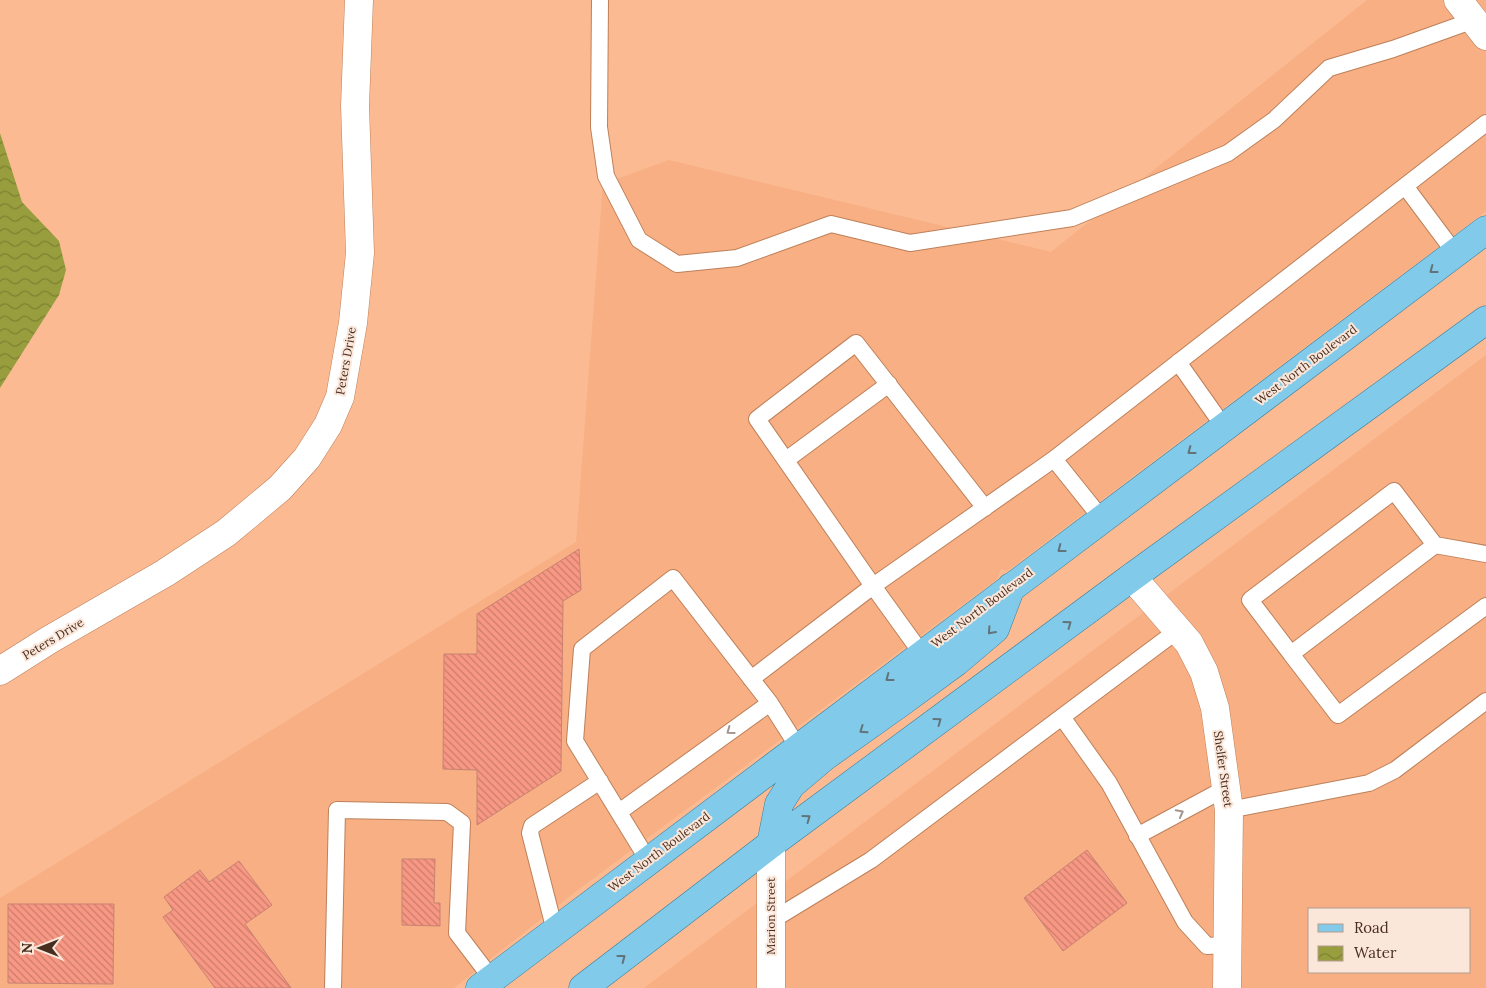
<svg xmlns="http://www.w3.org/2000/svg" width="1486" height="988" font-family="Lora,serif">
<defs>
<pattern id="water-waves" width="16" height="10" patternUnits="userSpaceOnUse" patternTransform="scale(1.25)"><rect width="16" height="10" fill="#989e3d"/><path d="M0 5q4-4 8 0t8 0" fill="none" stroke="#7e8133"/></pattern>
<pattern id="building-back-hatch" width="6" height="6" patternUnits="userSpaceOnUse" patternTransform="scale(1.25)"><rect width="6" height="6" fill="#f89884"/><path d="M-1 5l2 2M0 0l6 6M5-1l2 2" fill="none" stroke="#cb7c6b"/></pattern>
</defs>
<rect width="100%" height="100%" fill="#fbba92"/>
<path fill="#f7af83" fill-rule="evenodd" d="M1367,0H1486V211L1007,571L1001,569L997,579L575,892L454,988H0V898L576,542L603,184L669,160L1051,252Z
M1486,355V988H644ZM1310,909H1470V972H1310Z"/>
<path fill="url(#water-waves)" d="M0,133L22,202L59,241L66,270L59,295L0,388Z"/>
<path fill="url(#building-back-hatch)" stroke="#c98172" d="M579,549L581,590L563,601L561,771L477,825V770L443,769L444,654H477V614Z
M1087,850L1127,903L1063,951L1024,898Z
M402,859H435L434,903H440V926L402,925Z
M239,861L272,905L245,924L291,988H215L163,917L173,910L164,897L200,870L209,882Z
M8,904H114L113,984L8,983Z"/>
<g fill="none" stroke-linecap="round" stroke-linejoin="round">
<defs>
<path id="service" d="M600,0L599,127L606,176L639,240L677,264L737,258L831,224L910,243L1072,218L1228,153L1274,120L1329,68L1393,49L1474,20
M1405,186L1455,253
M1178,362L1224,427
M1054,459L1102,519
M786,460L889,384
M1435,545L1291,654L1250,600L1394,491L1435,545L1486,554
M922,654L873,586L757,419L856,343L985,508
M1291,654L1338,715L1486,606
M751,679L873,586L1054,459L1486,123
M1062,717L1109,783L1185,922L1207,946L1228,945
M1229,810L1369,783L1395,770L1486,701
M619,812L770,703
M1137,836L1226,788
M648,860L575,741L582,649L673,578L770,703L798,747
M771,921L871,860L1178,630
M555,931L530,833L532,826L600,781
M333,988L337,810L447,812L462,823L457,933L492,979"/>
<path id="minor" d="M1458,0L1486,36
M1132,577L1189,643L1204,672L1215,708L1229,810L1227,988
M0,671L49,640L165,573L226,533L280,488L307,458L328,425L340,397L353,323L360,253L355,106L359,0
M771,988V844"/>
<path id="primary" d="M771,844L779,804L791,785L824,757L900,703L956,662L995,629L1011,587
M480,988L1486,230
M583,988L771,844L1132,577L1486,320"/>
</defs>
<use href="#service" stroke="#be805a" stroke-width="18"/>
<use href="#minor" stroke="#be805a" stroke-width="29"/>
<use href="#primary" stroke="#367d9a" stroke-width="29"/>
<use href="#service" stroke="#fff" stroke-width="16"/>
<use href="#minor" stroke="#fff" stroke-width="28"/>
<use href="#primary" stroke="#81caea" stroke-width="28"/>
</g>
<defs><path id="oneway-chevron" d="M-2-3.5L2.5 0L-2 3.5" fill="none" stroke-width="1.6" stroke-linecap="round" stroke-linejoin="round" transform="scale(1.25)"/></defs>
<g stroke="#62747a">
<use href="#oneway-chevron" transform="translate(1433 270) rotate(143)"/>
<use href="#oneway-chevron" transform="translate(1191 451) rotate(143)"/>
<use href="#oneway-chevron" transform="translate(1061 549) rotate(143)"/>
<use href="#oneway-chevron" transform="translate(1068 624) rotate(-36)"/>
<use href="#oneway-chevron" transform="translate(991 631) rotate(132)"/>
<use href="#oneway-chevron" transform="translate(889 678) rotate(143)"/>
<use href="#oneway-chevron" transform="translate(938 721) rotate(-36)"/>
<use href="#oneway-chevron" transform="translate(863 730) rotate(145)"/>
<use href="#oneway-chevron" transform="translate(807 818) rotate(-36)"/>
<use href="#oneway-chevron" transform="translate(622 958) rotate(-37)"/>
</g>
<g stroke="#a4968e">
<use href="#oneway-chevron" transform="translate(730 731) rotate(144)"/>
<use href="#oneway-chevron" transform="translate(1180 813) rotate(-28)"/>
</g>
<g text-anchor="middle" stroke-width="4" stroke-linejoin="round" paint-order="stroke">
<g font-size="12" fill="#482e1e" stroke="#fbe6da">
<text transform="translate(346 361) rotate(-80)" y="4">Peters Drive</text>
<text transform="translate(1306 365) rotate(-37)" y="4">West North Boulevard</text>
<text transform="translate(982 608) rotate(-37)" y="4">West North Boulevard</text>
<text transform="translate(53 639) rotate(-31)" y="4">Peters Drive</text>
<text transform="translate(1223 769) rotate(82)" y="4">Shelfer Street</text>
<text transform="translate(659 852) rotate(-37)" y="4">West North Boulevard</text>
<text transform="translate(771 916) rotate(-90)" y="4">Marion Street</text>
</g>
</g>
<rect x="1308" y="908" width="162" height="65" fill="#fbe6da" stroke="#b39c8f"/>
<rect x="1318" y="924" width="25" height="8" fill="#81caea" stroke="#b39c8f"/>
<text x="1354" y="933" font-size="15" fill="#482e1e">Road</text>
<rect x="1318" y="946" width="25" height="15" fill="url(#water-waves)" stroke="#b39c8f"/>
<text x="1354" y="958" font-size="15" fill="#482e1e">Water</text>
<g transform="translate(40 948) rotate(270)" stroke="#fbe6da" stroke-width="4" paint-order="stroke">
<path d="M0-4L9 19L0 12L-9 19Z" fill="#482e1e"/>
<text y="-8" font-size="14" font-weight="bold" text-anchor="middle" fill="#482e1e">N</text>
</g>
</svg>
